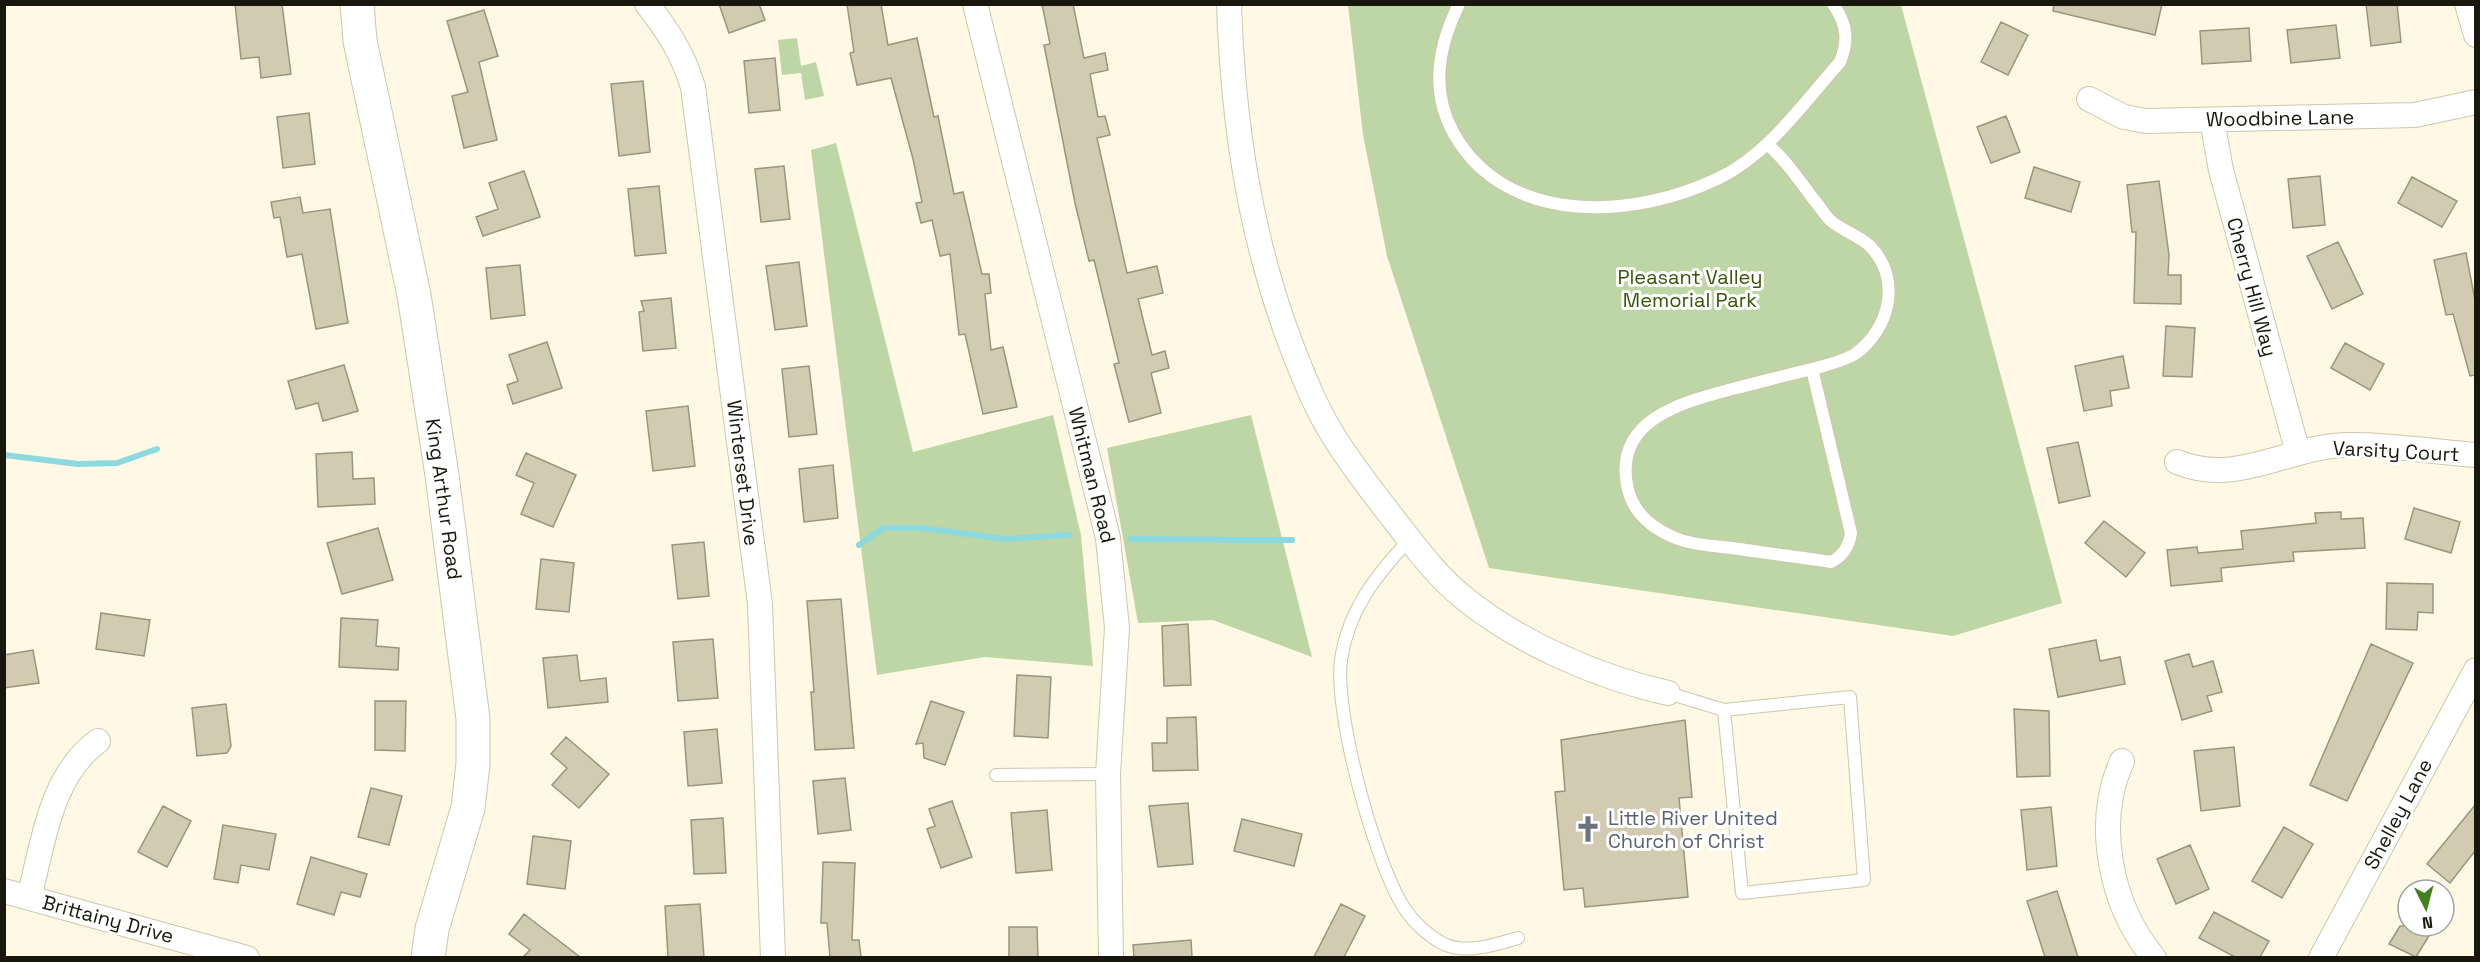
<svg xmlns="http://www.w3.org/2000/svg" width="2480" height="962" font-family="'Space Grotesk',sans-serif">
<rect width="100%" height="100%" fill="#fff8e4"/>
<path fill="#bed6a5" d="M1348,5H1901L2062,603L1953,636L1489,568L1387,256L1363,135Z
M797,38L801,66L816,62L824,96L805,100L801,73L782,75L778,40Z
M836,143L913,452L1053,415L1081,535L1093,666L985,657L877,675L811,150Z
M1251,415L1312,657L1213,620L1138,623L1107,448Z"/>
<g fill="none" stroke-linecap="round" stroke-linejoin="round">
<path stroke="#8dd9e0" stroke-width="6" d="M4,455L78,464L117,463L157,449
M1130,539L1292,540
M859,545L883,528H921L1005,539L1069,535"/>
</g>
<path fill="#d2cbb1" stroke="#9c957d" stroke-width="1.5" d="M235,4H282L291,74L261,78L259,57L241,59Z
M719,4H759L765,20L729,33Z
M847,4H881L888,45L917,38L934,117L938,116L954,194L963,192L982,274H989L991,293L985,294L991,350L1003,347L1017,407L983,414L965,334L959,335L950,254L940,256L932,220L921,223L916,203L922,202L913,159L891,78L857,85L850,53L854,52Z
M1042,4H1073L1084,58L1105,53L1108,70L1090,74L1098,117L1105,116L1110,135L1097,138L1127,273L1157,266L1163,293L1138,299L1152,355L1165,351L1169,368L1151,373L1161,413L1129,422L1114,364L1119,363L1094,260L1089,261L1075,203L1044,45L1050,44Z
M2054,4H2162L2155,35L2053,11Z
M2366,4H2397L2401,42L2371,46Z
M484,10L498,56L479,62L497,140L464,148L452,96L468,92L447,21Z
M2001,22L2028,35L2008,75L1981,62Z
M2336,25L2340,58L2291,63L2287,30Z
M2249,28L2251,61L2202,64L2200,31Z
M775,58L780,110L749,113L744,61Z
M643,81L650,152L619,156L611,84Z
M309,113L315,164L283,168L277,117Z
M2006,116L2020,152L1991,163L1977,127Z
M784,166L790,219L761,222L755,169Z
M2034,167L2080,182L2071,212L2025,198Z
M524,171L540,217L483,236L476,217L498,209L489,183Z
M2320,176L2325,225L2293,228L2288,179Z
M2412,177L2457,201L2442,227L2398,203Z
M2159,181L2169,255L2168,275H2181V304L2134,303L2136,232H2132L2127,185Z
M659,186L666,253L635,256L628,189Z
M300,197L303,213L330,209L348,323L316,329L302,254L287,257L280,217L274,218L271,202Z
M2338,242L2363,294L2332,309L2307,256Z
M2466,253L2475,300V375L2470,376L2453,314L2446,315L2434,260Z
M799,262L807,326L775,330L766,266Z
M520,265L525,315L491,319L486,268Z
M671,298L676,348L643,351L639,312L644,311L641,301Z
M2166,326L2195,328L2192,377L2163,376Z
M547,342L562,388L513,404L507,385L518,381L509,355Z
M2345,343L2384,364L2370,390L2331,368Z
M2123,356L2129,388L2110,391L2112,406L2084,411L2075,366Z
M344,365L358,411L323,421L318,403L296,409L288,381Z
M809,366L817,434L789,437L782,369Z
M688,406L695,466L653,471L646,411Z
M2078,442L2090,496L2059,503L2047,448Z
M352,452L353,479L374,478L375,504L318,507L316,454Z
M526,453L576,475L553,527L521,514L534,483L516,475Z
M833,465L838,518L804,522L799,469Z
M2414,508L2460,522L2451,553L2405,539Z
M2341,512V519L2363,518L2365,548L2293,552L2294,561L2221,568L2222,581L2171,586L2167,550L2197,547L2198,553L2243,549L2241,531L2316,523L2315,513Z
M2104,521L2145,553L2126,577L2085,543Z
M378,528L393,580L342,594L327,543Z
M704,542L709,596L678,599L672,545Z
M541,559L574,563L569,612L536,609Z
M2387,583L2433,584V613L2418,612L2417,630L2386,629Z
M841,599L854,748L815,750L811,692H814L807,601Z
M101,613L150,620L144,656L96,649Z
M341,618L378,620L376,646L399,648L398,670L339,667Z
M1188,624L1191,685L1164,686L1162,626Z
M713,639L718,698L678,701L673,642Z
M2096,640L2100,661L2120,657L2125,684L2058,697L2049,649Z
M2371,644L2413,663L2347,801L2310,785Z
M33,650L39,683L4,688V655Z
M2189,654L2193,667L2213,661L2222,692L2207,696L2212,711L2182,720L2165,661Z
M577,655L580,681L606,678L608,702L548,708L543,658Z
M1017,675L1051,677L1048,738L1014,736Z
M375,701H406L405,751L375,750Z
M931,701L964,712L945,765L924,758L923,743L916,744Z
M226,704L231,746L227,753L197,756L192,708Z
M2014,709L2049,711L2050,776L2017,777Z
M1196,717L1198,770L1153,771L1152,743H1167V718Z
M1685,720L1692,797L1679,798L1688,897L1585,907L1583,888L1564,890L1555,792L1565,791L1561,740Z
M717,729L722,783L688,786L684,732Z
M566,737L609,774L579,808L552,785L567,768L551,754Z
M2234,747L2240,806L2201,811L2194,751Z
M845,778L851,830L818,834L813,781Z
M371,788L402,796L389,845L358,837Z
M952,801L972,857L941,868L927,829L935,826L929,809Z
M1188,803L1193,864L1158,867L1149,806Z
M2475,805V851L2450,883L2427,864Z
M163,806L191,821L167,867L138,852Z
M2051,807L2057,866L2027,870L2021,810Z
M1047,810L1052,870L1016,873L1011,813Z
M723,818L726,873L694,874L691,820Z
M1242,819L1302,834L1294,866L1234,851Z
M223,825L276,834L269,870L241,865L238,883L214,879Z
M2284,827L2313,844L2282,898L2252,881Z
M533,836L571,841L565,889L527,884Z
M2190,845L2209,889L2176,904L2157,859Z
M311,857L367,874L360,897L341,892L334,915L297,904Z
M823,862L855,863L852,940H859L861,957H830L827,923H821Z
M2057,891L2078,957H2045L2027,901Z
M700,904L704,957H668L665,906Z
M1341,904L1365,916L1344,957H1314Z
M2214,912L2269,941L2260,957H2235L2199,938Z
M524,914L580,957H523L530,950L509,934Z
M2400,926H2435L2416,957L2389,944Z
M1009,927H1037L1038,957H1009Z
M1191,940L1192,957H1134L1133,945Z"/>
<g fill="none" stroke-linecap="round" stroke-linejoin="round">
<defs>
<path id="lane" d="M1459,4C1438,47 1430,91 1454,134C1507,227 1635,219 1719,178C1769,154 1804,102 1840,62C1849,40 1847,24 1833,4
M1767,144C1786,160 1799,180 1814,200C1820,206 1825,216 1831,221C1843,231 1858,235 1870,246C1902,279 1890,329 1855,354C1842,362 1826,365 1812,369
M1812,369L1851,533C1849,547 1843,556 1831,562C1798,557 1765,553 1732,548C1714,546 1694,545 1678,539C1652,529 1632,513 1627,485C1614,417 1688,401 1736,388C1761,382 1786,375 1812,369Z
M1410,539C1377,574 1348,610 1341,660C1334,713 1374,859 1403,906C1413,922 1429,937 1446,945C1469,954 1496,944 1518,938
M1668,693L1724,710L1742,893L1864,880L1850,697L1724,710
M996,775L1108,774"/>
<path id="street" d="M647,4C668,31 683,54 693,87L760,604L773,958
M975,4L1108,538L1117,628L1108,774L1111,958
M1229,4C1233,121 1249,232 1290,342C1302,373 1314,404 1331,432C1349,462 1371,490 1392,517C1414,545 1436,576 1464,598C1519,643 1600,678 1668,693
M2467,4L2476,35
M2089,99L2124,117L2146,121L2415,115L2476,102
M2212,120L2221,170L2298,453
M2177,462C2238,487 2287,446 2347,445C2389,444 2433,452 2476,455
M2122,761C2094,823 2110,905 2154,958
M4,891L247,958
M29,898C43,844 50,776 98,741
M2321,958L2476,670"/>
<path id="secondary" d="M357,4L360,41L414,295L442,475L473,719V764L468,808L432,929L428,958"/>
</defs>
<use href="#lane" stroke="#cec7ad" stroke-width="14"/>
<use href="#street" stroke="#cec7ad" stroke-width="26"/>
<use href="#secondary" stroke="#cec7ad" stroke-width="35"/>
<use href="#lane" stroke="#fff" stroke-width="12"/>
<use href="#street" stroke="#fff" stroke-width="24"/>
<use href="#secondary" stroke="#fff" stroke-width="33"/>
</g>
<defs>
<symbol id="church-bare" viewBox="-9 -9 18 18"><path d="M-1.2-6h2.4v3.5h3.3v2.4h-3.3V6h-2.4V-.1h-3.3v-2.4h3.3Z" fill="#6b7280" stroke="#fff" stroke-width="2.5" paint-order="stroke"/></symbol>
</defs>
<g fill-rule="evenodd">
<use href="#church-bare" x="1569" y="810" width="38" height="38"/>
</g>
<g text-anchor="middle" stroke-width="6" stroke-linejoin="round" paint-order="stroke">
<g font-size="20" fill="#19170d" stroke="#fff">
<text transform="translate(2280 118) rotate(-1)" y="7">Woodbine Lane</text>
<text transform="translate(2252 287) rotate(75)" y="7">Cherry Hill Way</text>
<text transform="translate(2396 451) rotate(3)" y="7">Varsity Court</text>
<text transform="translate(743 473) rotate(83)" y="7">Winterset Drive</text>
<text transform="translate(1092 475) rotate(76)" y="7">Whitman Road</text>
<text transform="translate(444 499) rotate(82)" y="7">King Arthur Road</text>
<text transform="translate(2398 814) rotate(-62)" y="7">Shelley Lane</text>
<text transform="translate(108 919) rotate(15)" y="7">Brittainy Drive</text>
</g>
<g font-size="20" fill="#375405" stroke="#fff">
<text x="1690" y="284">Pleasant Valley<tspan x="1690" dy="23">Memorial Park</tspan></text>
</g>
<g font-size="20" fill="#5b616d" stroke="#fff" text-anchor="start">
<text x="1608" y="825">Little River United<tspan x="1608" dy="23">Church of Christ</tspan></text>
</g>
</g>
<rect width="2480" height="962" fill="none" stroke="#19170d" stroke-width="12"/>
<g transform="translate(2426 908) rotate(174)"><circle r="28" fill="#ffffff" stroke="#a3a29e" stroke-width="1.5"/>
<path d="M0-4.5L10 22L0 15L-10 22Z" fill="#42801e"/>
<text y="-9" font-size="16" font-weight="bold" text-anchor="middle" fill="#19170d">N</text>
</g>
</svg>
